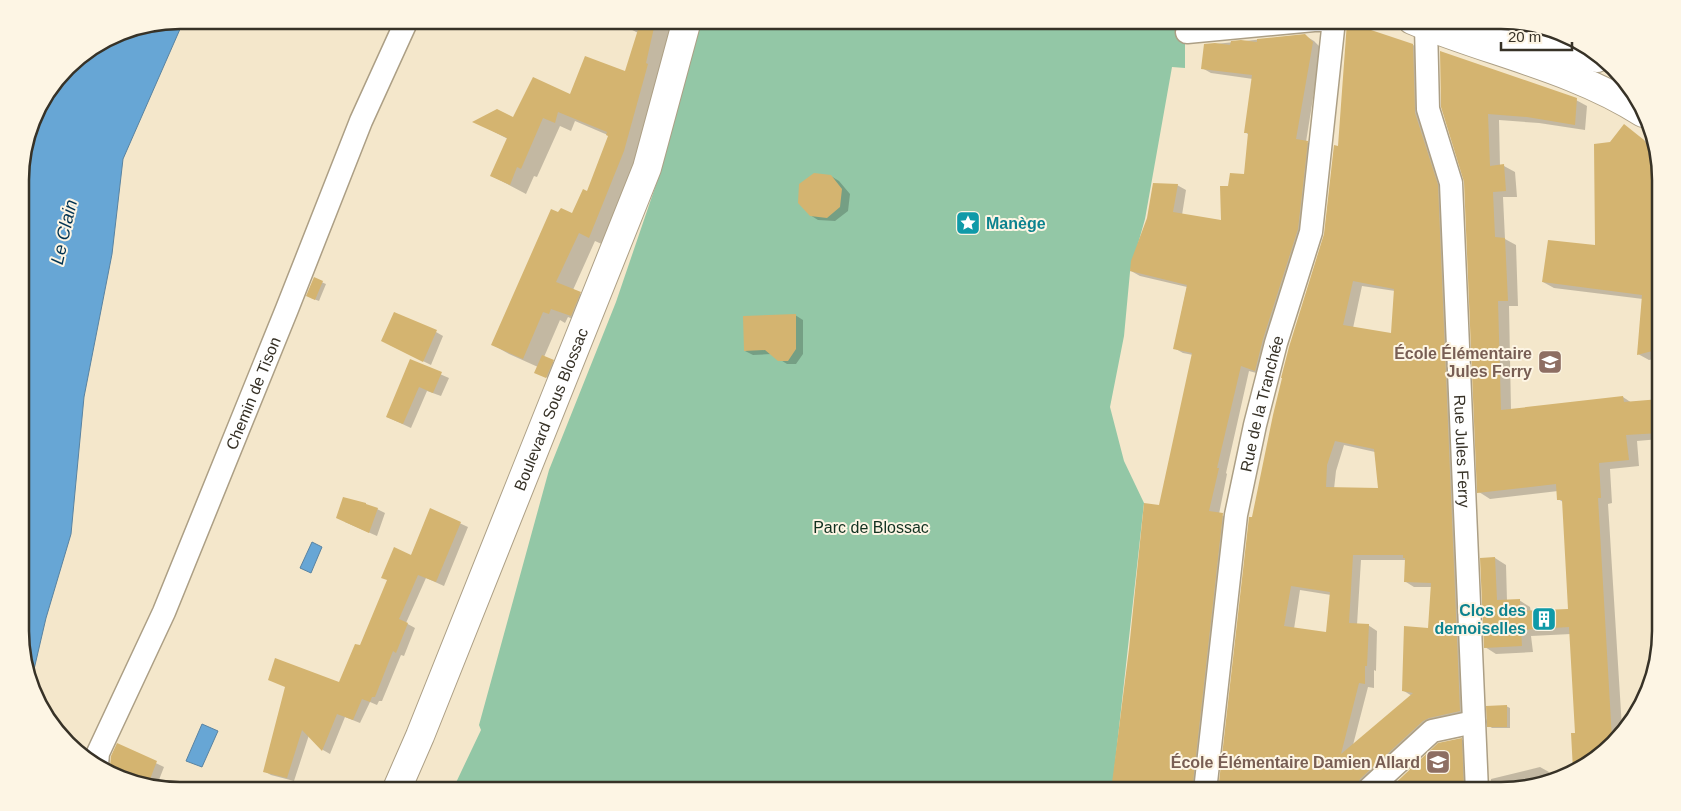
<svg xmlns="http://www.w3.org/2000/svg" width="1681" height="811" font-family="Arial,sans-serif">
<rect width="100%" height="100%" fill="#f4e7cb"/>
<path fill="#93c7a6" d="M701,20H1190L1185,44V68L1172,67L1145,219L1130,272L1124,336L1110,407L1124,461L1144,503L1112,791H452L481,730L479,725L549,470L616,302L662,167Z"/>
<path fill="#67a6d5" stroke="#5983a1" d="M179,20H184L123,159L112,254L84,397L71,534L46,618L32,678L21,653L20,169L37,109L74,60L119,32Z
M312,542L322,547L311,573L300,568Z
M202,724L218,731L202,767L186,761Z"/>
<path fill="#0003" fill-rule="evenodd" d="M621,20H675L640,160L606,246L595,241L573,290L596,302L587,325L568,317L565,323L560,320L544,357L556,363L550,379L539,374L538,367L509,354L493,345L558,213L573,215L588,192L610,136L575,121L571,131L560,126L537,177L534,176L526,194L492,176L508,139L475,122L513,119L626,72L638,33L619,23Z
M1304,35L1314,41L1321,48L1306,142L1316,147L1307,235L1264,375L1249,371L1226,473L1227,474L1219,514L1232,520L1201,791H1095V788L1112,790L1160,506L1193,355L1183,353L1174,348L1187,287L1140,276L1131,271L1177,185L1186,190L1182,215L1223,221L1245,175L1249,135L1245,132L1253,79L1211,73L1202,68L1205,45Z
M1413,45L1422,50L1447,191L1469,716L1365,791H1219L1254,519L1325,234L1339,148ZM1362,286L1395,291L1392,335L1353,328ZM1344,445L1375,452L1379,490L1334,489L1336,471ZM1361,560H1406V582L1414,587H1432L1429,629L1404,691L1412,696L1353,745L1368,687L1374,688V670L1376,671L1377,631L1368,625H1357ZM1300,590L1331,595L1327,633L1294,629Z
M1576,100L1587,106L1585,130L1539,123L1499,120L1500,166H1504L1515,172L1517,197H1503L1505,239L1516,245L1518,306H1509L1511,410L1623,397L1632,403L1660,400V439L1637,441L1639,466L1610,469L1612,503L1608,504L1622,728L1590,764L1575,769L1573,734H1577L1571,634L1531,636L1533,652L1496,654L1485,647L1495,558L1506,565L1507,601L1519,600L1530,607L1531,612L1570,610L1563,502L1558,499V491L1490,499L1479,492L1465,182L1442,107Z
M1624,126L1655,148L1660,159V358L1649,360L1638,354L1643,299L1554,288L1543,282L1596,246L1610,143Z
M831,176L839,181L850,194L848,211L835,221L818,220L810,215Z
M314,279L326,284L319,301L311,298Z
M795,315L803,320V354L796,364H787L771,354L753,355L745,351Z
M436,332L443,336L431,365L390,345Z
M410,361L449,378L441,396L427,391L411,428L387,417Z
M377,509L385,513L377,536L345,522Z
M431,510L468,527L444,586L426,578L406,623L415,628L404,656L401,655L382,701H379L377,705L370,702L360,723L345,717L330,754L323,750L309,735L294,781L271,775L264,771L340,683L411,556Z
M1506,706L1510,708V728H1492L1489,726Z
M1461,739L1470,744L1472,791H1388Z
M118,745L164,767L157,785L119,770Z
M1540,767L1549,772L1550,778L1512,791H1491V779Z"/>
<path fill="#d4b470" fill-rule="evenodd" d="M641,20L655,23L646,63L648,64L624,151L589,238L579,233L556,282L581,292L571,316L551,309L549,314L543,312L523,359L491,345L551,209L558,212L561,208L572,213L583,189L587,191L608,136L606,135L607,132L558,112L555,123L543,118L521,169L517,167L510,185L490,176L507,138L472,122L497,109L513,117L533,77L570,94L585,56L625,71Z
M1347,22L1413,44L1415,113L1438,185L1460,711L1429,718L1423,721L1360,779L1357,785L1356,791H1218L1249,517H1252L1273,415L1282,378H1281L1289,347L1324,234L1334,145L1338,146ZM1353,281L1394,289L1391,333L1343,325ZM1335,441L1374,449L1378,488L1326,487L1327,465ZM1353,555H1403V558H1405L1404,582L1431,583L1428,628L1404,626L1402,691L1413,693L1341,754L1359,683L1365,684V666H1367L1369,624L1349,623ZM1291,586L1330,592L1326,632L1284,626Z
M1305,34L1313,42L1296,139L1308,141L1298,229L1263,339L1255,371L1241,366L1217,468H1219L1209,511L1223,513L1192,791H1111L1129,649L1144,503L1159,505L1192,353L1173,349L1187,285L1130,271L1131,261L1147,218L1153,183L1178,184L1173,212L1221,220L1220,186H1228L1230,173L1244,174L1248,133H1244L1252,75L1201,69L1204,44L1215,43L1230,45L1231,41L1241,40L1257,42V39Z
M1440,51L1577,98L1575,125L1527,117L1488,114L1490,166L1504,164L1506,191L1493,192L1495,237L1505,238L1508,301H1498L1501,410L1623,396L1624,402L1660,399V433L1626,435L1629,460L1599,463L1601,498H1598L1612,739L1590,764L1573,770L1571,733H1575L1569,627L1521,630L1522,646L1484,648L1480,558L1495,557L1497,600L1520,599V611L1568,609L1562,500H1557L1556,484L1477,493L1464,182L1441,107Z
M1624,124L1644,140L1660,168V349L1637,355L1642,295L1542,282L1548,240L1595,245L1594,144L1610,142Z
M814,173L831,175L842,189L840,207L827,218L810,216L798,203L799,184Z
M314,277L323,281L315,300L306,296Z
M394,312L437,330L423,362L381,341Z
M796,314V349L788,361H778L765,350L744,351L743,316Z
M542,355L554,360L546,378L534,373Z
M410,359L442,372L433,393L419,387L403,424L386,417Z
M343,497L366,503V504L378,508L369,533L336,518Z
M430,508L461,522L436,582L418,575L399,619L408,623L396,653L393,651L375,697H372L370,702L362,699L353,720L337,714L322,751L302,730L287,778L263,772L285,687L268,680L275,658L339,682L355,644L360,645L387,580L381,578L394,547L411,555Z
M1507,705V727H1487L1486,706Z
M1462,738L1464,791H1387L1438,743Z
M117,743L157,761L149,782L110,766L111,756Z"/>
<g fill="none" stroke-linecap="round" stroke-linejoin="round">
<defs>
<g id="street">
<path id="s1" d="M1426,26L1428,109L1451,183L1477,791"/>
<path d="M1187,32L1314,20H1334"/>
<path id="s2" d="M97,765L98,753L164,612L287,309L361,121L407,20"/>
<path d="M1369,789L1432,731L1474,722"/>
<path id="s3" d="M1205,791L1236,515L1255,425L1276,343L1311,232L1334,20"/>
</g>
<g id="secondary">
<path d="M1412,20C1488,52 1573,68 1643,113"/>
<path d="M1484,20L1597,58"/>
<path id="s4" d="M396,791L420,736L647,168L687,20"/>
</g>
</defs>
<use href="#street" stroke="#ac9f85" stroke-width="25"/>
<use href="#secondary" stroke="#ac9f85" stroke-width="30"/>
<use href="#street" stroke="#fff" stroke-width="22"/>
<use href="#secondary" stroke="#fff" stroke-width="28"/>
</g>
<defs>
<symbol id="sight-square" viewBox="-11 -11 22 22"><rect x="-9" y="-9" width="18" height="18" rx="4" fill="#0f9aa8" stroke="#fdf5e4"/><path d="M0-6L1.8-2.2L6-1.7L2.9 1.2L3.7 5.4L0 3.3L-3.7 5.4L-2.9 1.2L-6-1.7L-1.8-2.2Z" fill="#fff"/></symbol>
<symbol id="school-square" viewBox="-11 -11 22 22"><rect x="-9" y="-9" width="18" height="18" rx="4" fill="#8d6e63" stroke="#fdf5e4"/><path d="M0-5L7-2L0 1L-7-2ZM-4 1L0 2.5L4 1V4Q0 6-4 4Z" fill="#fff"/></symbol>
<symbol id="building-square" viewBox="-11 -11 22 22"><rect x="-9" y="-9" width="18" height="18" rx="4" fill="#0f9aa8" stroke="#fdf5e4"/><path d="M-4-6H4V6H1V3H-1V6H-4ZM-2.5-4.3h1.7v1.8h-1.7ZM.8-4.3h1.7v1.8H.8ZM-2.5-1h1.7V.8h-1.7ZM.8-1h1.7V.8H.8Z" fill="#fff"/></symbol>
</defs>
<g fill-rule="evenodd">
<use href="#sight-square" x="954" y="209" width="28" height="28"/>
<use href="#school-square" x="1536" y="348" width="28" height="28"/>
<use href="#building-square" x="1530" y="605" width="28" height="28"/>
<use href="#school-square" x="1424" y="748" width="28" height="28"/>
</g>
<g text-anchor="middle" stroke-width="4" stroke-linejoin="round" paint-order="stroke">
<g font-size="16" font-weight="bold" fill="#0d838f" stroke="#fdf5e4" text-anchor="start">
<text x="986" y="229">Manège</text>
<text x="1526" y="616" text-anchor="end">Clos des<tspan x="1526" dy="18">demoiselles</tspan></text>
</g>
<g font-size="16" font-weight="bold" fill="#785e54" stroke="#fdf5e4" text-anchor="end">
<text x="1532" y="359">École Élémentaire<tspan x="1532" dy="18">Jules Ferry</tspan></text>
<text x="1420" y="768">École Élémentaire Damien Allard</text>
</g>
<g font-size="16" fill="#373227" stroke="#fdf5e4">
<text dy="6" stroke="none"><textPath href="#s2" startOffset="404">Chemin de Tison</textPath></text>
<text dy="6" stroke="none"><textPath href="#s3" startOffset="392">Rue de la Tranchée</textPath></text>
<text dy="6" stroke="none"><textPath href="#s4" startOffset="412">Boulevard Sous Blossac</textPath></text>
<text dy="6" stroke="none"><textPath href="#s1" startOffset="429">Rue Jules Ferry</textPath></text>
</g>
<g font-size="16" fill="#113120" stroke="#fdf5e4">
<text x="871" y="533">Parc de Blossac</text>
</g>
<g font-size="18" font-style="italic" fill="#003352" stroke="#fdf5e4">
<text transform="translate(64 232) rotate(-77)" y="6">Le Clain</text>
</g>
</g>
<path d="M0 0H1681V811H0ZM180 29H1501A151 151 0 0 1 1652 180V631A151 151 0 0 1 1501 782H180A151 151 0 0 1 29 631V180A151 151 0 0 1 180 29Z" fill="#fdf5e4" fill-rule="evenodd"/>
<path fill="none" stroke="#373227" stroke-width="2.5" d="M180 29H1501A151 151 0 0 1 1652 180V631A151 151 0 0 1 1501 782H180A151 151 0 0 1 29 631V180A151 151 0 0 1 180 29Z"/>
<path d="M1501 42v8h71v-8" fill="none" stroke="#373227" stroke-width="2.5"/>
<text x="1508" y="42" font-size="15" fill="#373227" stroke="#fdf5e4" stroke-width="4" paint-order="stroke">20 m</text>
</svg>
